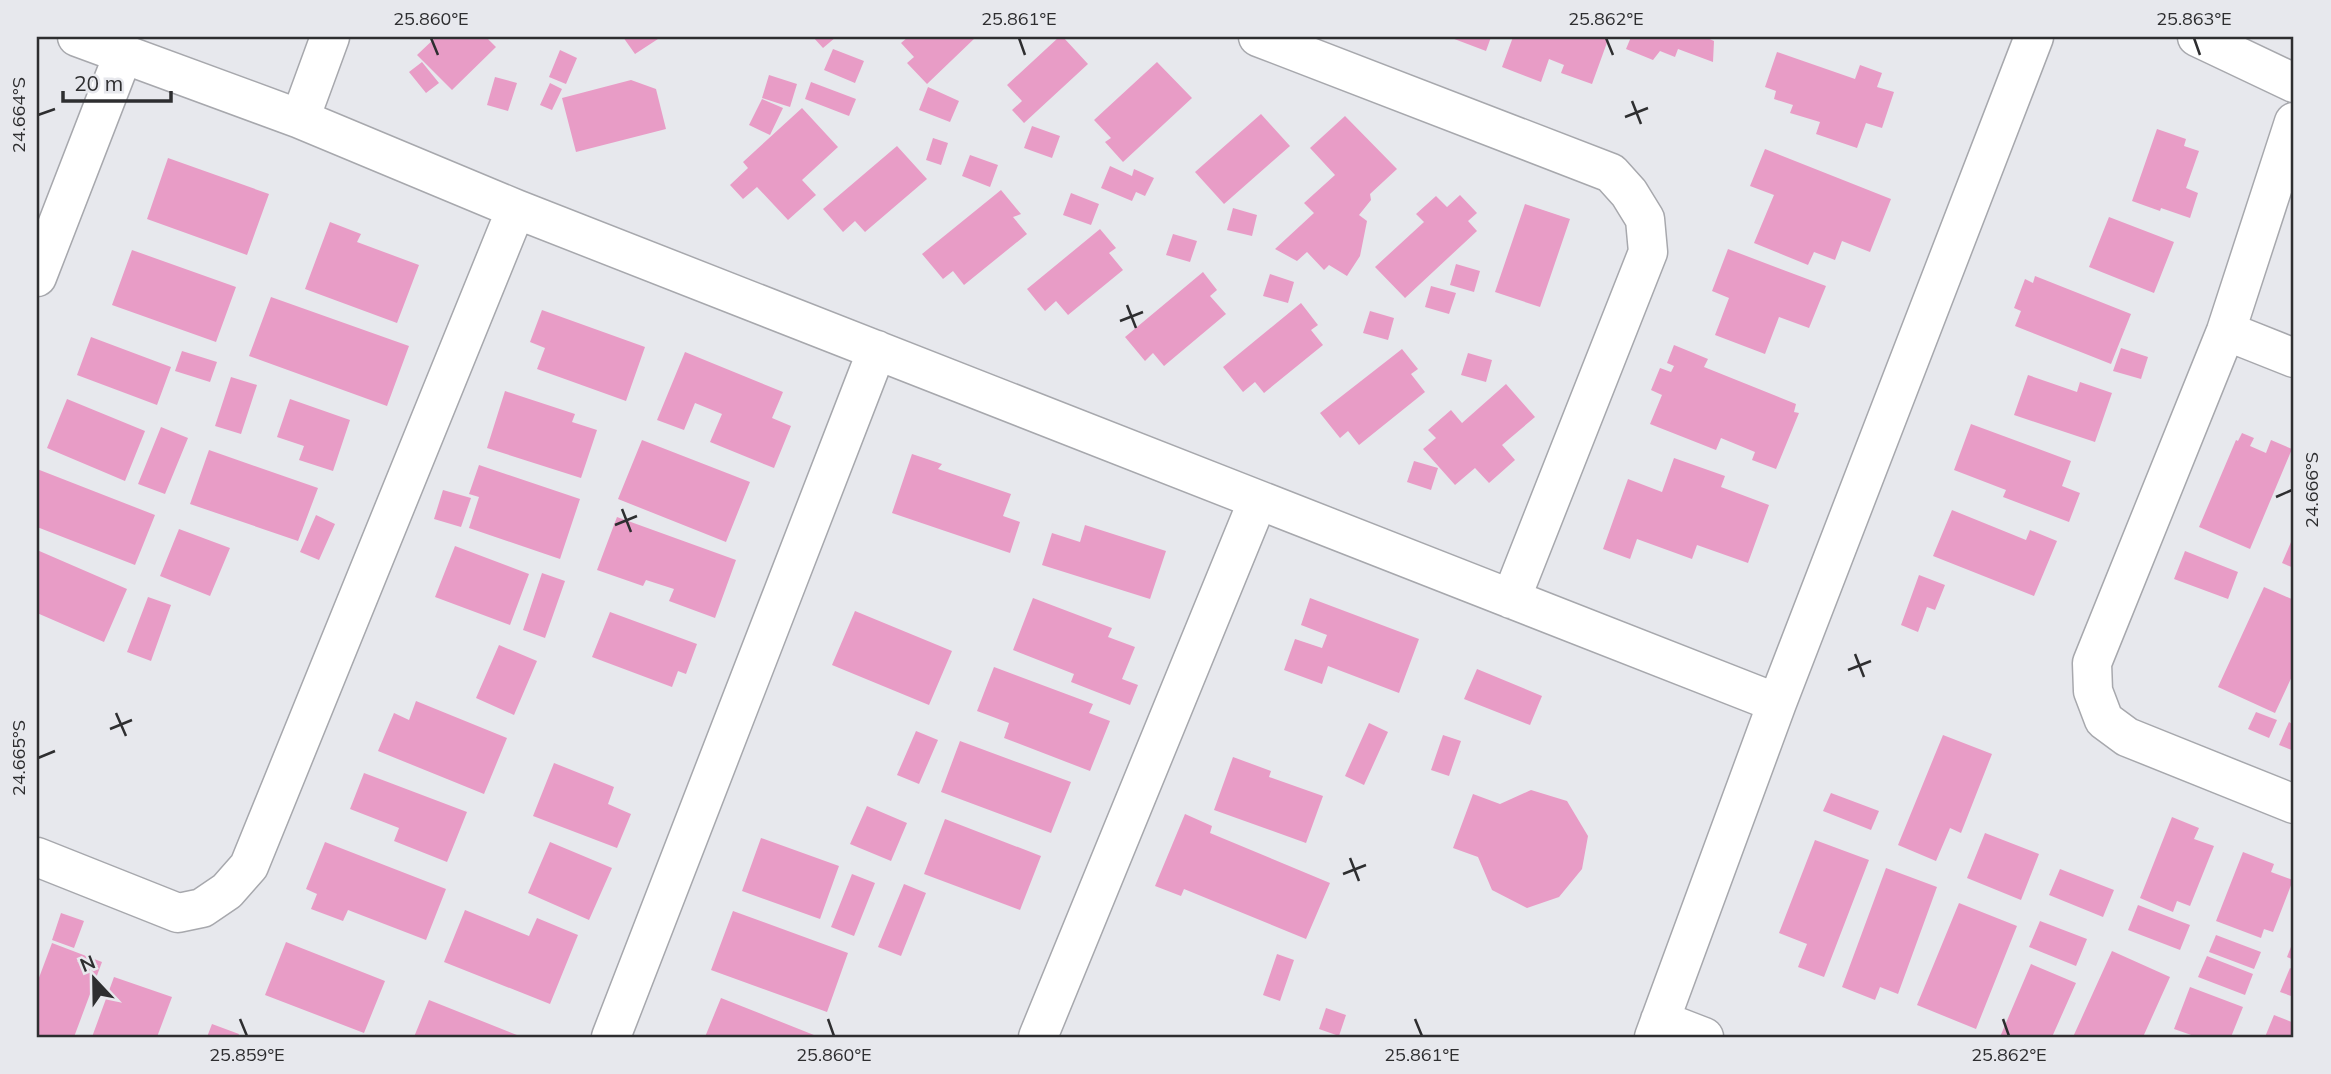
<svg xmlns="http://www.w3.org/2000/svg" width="2331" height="1074" font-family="Mulish,sans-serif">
<rect width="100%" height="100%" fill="#e7e8ed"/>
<path fill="#e89cc6" d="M436,37H486L496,47L452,90L417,55Z
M623,37H661L635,54Z
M813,37H836L823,48Z
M908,37H976L927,84L907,63L914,57L901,43Z
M1059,37H1063L1088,64L1024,123L1012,110L1022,101L1007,85Z
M1449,37H1491L1486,51Z
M1513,37H1609L1592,84L1561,73L1564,65L1549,59L1541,82L1502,67Z
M1631,37H1705L1714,41L1713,62L1678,49L1675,57L1660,51L1653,60L1626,49Z
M833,49L864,61L855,83L824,70Z
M560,50L577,58L566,84L549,77Z
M1777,52L1855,79L1860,65L1882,73L1877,87L1894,92L1882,128L1866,123L1857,148L1816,134L1820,122L1790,113L1793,105L1774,99L1776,91L1765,87Z
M422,62L439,83L426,93L409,72Z
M1157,62L1192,98L1123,162L1105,142L1111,138L1094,120Z
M769,75L797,84L790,107L762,98Z
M495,77L517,83L508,111L487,105Z
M631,80L656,89L666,129L576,152L562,98Z
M811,82L856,99L849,116L805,99Z
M550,83L562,89L552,110L540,105Z
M928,87L959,101L950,122L919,110Z
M762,99L783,108L770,135L749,125Z
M802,108L838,147L802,180L816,195L788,220L757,187L743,199L730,185L748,168L743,162Z
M1261,114L1290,146L1224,204L1195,172Z
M1345,116L1397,169L1370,194L1371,200L1359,215L1367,221L1360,256L1347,276L1329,265L1324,270L1307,252L1297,261L1275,249L1314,213L1304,203L1335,175L1310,148Z
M1032,126L1060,136L1052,158L1024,148Z
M2157,129L2186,139L2184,146L2199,151L2186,188L2198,193L2190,218L2161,208L2160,211L2132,201Z
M933,138L948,143L941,165L926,160Z
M897,146L927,179L865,232L855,221L843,232L823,209Z
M1765,149L1891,199L1870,252L1842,241L1835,260L1814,252L1808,265L1754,243L1774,195L1750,186Z
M970,155L998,165L990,187L962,176Z
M168,158L269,194L247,255L147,219Z
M1110,166L1132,176L1134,169L1154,178L1145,196L1136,192L1132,201L1101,188Z
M1001,190L1021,214L1013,217L1027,234L964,285L953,271L943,279L922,254Z
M1071,193L1099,204L1091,225L1063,215Z
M1460,195L1477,213L1468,221L1477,231L1405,298L1375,267L1424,222L1416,214L1436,196L1447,207Z
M1525,204L1570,219L1540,307L1495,292Z
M1233,208L1257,215L1252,236L1227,230Z
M2109,217L2174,242L2154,293L2089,267Z
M330,222L361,234L357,242L419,265L397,323L305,289Z
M1100,229L1116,248L1109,253L1123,270L1068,315L1056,301L1045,311L1027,289Z
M1173,234L1197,241L1190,262L1166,255Z
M1728,249L1826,286L1809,328L1779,317L1765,354L1715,335L1729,298L1712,291Z
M132,250L236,287L216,342L112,305Z
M1456,264L1480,271L1474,292L1450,285Z
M1203,272L1217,290L1210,296L1226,314L1164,366L1153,353L1145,361L1125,337Z
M1270,274L1294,282L1288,303L1263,296Z
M2035,276L2131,314L2111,364L2015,326L2021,311L2014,308L2025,279L2033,283Z
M1431,286L1456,293L1449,314L1425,307Z
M271,297L409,346L387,406L249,356Z
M1301,303L1318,325L1311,330L1323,345L1264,393L1255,382L1243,392L1223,367Z
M542,310L645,347L626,401L537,369L545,348L530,342Z
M1370,311L1394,318L1388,340L1363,333Z
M91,337L171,367L157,405L77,375Z
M1674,345L1708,359L1704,367L1796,404L1794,412L1799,413L1776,469L1752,460L1755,452L1721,438L1716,450L1650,424L1662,395L1651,390L1660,368L1671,372L1674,366L1667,363Z
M2121,348L2148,357L2141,379L2113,371Z
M1402,349L1418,369L1411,374L1425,392L1359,445L1348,431L1340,438L1320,413Z
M182,351L217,362L210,382L175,371Z
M685,352L783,392L772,418L791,426L774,468L710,442L722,414L695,403L684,430L657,420Z
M1468,353L1492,360L1486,382L1461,375Z
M2028,375L2077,392L2080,382L2112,393L2095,442L2014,415Z
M231,377L257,385L241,434L215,426Z
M1506,384L1535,417L1502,445L1515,460L1489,483L1475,468L1455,485L1423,449L1436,438L1428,430L1451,410L1462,423Z
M505,391L575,414L572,422L597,430L581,478L487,448Z
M67,399L145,431L125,481L47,448Z
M290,399L350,420L333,471L299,460L304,446L277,437Z
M1971,424L2071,461L2062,486L2080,493L2069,522L2003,497L2006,490L1954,470Z
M161,427L188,438L165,494L138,484Z
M2242,433L2254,438L2250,446L2266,453L2271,440L2292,449L2250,549L2199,527L2236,440L2238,441Z
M642,440L750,482L726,542L618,499Z
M209,450L318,488L298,541L190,504Z
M912,454L942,464L938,469L1011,494L1003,516L1020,522L1010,553L892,513Z
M1674,458L1725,476L1721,487L1769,505L1748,563L1697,545L1692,559L1637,539L1630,559L1603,549L1628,479L1662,492Z
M1414,461L1438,468L1431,490L1407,482Z
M479,465L580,499L560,559L469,528L479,497L469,494Z
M37,469L155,515L135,565L37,527Z
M443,490L471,498L461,527L434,519Z
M1952,510L2026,540L2030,530L2057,541L2034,596L1933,556Z
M316,515L335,524L319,560L300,552Z
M617,517L736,560L715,618L669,601L674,589L646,580L643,586L597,570Z
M1085,525L1166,551L1150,599L1042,565L1052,533L1080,542Z
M179,529L230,548L210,596L160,576Z
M2294,535V568L2282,563Z
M455,546L529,574L510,625L435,597Z
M37,550L127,589L104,642L37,613Z
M2185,551L2238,572L2228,599L2174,579Z
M542,573L565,581L545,638L523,630Z
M1919,575L1945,585L1935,610L1927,607L1918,632L1901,625Z
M2264,587L2294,600V672L2275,713L2218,687Z
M148,597L171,605L151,661L127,652Z
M1033,598L1112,628L1108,637L1135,647L1122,679L1138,685L1130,705L1071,682L1074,674L1013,650Z
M1310,598L1419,639L1399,693L1328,666L1322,684L1284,670L1295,639L1322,648L1327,635L1301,625Z
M855,611L952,651L929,705L832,665Z
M610,612L697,644L686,674L678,671L672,687L592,657Z
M499,645L537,661L514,715L476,698Z
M994,667L1093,704L1089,713L1110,721L1090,771L1004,738L1009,723L977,711Z
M1477,669L1542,696L1530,725L1464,699Z
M416,701L507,738L484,794L378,751L394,713L409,720Z
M2256,712L2277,720L2269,738L2248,729Z
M2289,722L2294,725V751L2279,745Z
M1369,723L1388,732L1364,785L1345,776Z
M916,731L938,740L919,784L897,775Z
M1443,735L1461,741L1449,776L1431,770Z
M1943,735L1992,754L1961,833L1950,828L1936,861L1898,845Z
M960,741L1071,782L1051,833L941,792Z
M1233,757L1271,771L1269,777L1323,796L1306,843L1214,810Z
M554,763L614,787L608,804L631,814L617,848L533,816Z
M364,773L467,812L447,862L394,841L399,828L350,809Z
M1531,790L1567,801L1588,836L1582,869L1559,897L1527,908L1492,890L1478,857L1453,848L1473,794L1500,804Z
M1831,793L1879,811L1871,830L1823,811Z
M867,806L907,823L891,861L850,844Z
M1185,814L1212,826L1210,833L1330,883L1306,939L1184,889L1181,896L1155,886Z
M2172,817L2199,828L2194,839L2214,846L2190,906L2177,901L2173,912L2140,898Z
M945,819L1041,856L1020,910L924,874Z
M1985,833L2039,854L2021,900L1967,878Z
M761,838L839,866L820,919L742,891Z
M1815,840L1869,860L1824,977L1798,967L1807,944L1779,933Z
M325,842L446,889L426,940L348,910L343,921L311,909L317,894L306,889Z
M550,842L612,868L589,920L528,893Z
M2243,852L2274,864L2271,872L2293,880L2273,932L2264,929L2261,938L2216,921Z
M1886,868L1937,887L1898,994L1880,987L1875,1000L1842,987Z
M2060,869L2114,890L2103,917L2049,895Z
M852,874L875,883L854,936L831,927Z
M904,884L926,893L901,956L878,947Z
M1959,903L2017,926L1976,1029L1917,1005Z
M2138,905L2190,925L2180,950L2128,930Z
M465,910L529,936L537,918L578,935L550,1004L444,962Z
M733,911L848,953L827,1012L711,970Z
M61,913L84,921L74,948L52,940Z
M2040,921L2087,939L2076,966L2029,947Z
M2216,935L2261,952L2254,969L2209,952Z
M2294,939V960L2287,957Z
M286,942L385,981L364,1033L265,995Z
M52,943L102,962L74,1037H37V983Z
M2112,951L2170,977L2143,1037H2073Z
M1277,954L1294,960L1280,1001L1263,995Z
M2207,956L2253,974L2245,995L2198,977Z
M2031,964L2076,983L2052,1037H2000Z
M2290,968L2294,970V997L2280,992Z
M114,977L172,997L157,1037H92Z
M2190,987L2243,1007L2231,1037H2197L2174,1029Z
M721,998L819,1037H705Z
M429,1000L522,1037H414Z
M1326,1008L1346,1015L1339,1036L1319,1029Z
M2274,1015L2294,1023V1037H2265Z
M212,1024L239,1034L238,1037H207Z"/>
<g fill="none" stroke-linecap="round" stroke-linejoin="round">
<defs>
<path id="minor" d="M77,37L300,119L516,209L1777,703
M1258,37L1611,173L1629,193L1645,219L1648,252L1511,599
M2197,37L2294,83
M300,119L330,37
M2294,122L2226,331L2092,663L2093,691L2104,720L2127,737L2294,804
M37,277L123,55
M2226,331L2294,358
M37,857L178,913L202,908L227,891L249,866L516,209
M1660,1020L1704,1037
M611,1037L877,350
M1038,1037L1258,500
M1654,1037L1777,703L2034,37"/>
</defs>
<use href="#minor" stroke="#a7a8ad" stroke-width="41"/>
<use href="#minor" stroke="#fff" stroke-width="38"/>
</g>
<path fill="none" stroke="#2e2e30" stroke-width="2.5" d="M431,38L438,55M1019,38L1025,55M1606,38L1613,55M2194,38L2200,55M1632,101L1641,124M38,115L55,109M1625,117L1648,108M1127,305L1136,328M1120,321L1143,312M2276,497L2292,490M622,509L631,532M615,525L637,516M1855,654L1864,677M1848,670L1871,661M116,713L126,736M110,729L132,720M38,758L55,751M1350,858L1359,881M1343,874L1366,865M240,1019L247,1036M828,1019L834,1036M1415,1019L1422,1036M2003,1019L2009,1036"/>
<rect width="2331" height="1074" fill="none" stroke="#e7e8ed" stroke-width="77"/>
<g transform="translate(94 979) rotate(338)" stroke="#e7e8ed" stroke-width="5" paint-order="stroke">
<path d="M0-5L12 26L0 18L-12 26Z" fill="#2e2e30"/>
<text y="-10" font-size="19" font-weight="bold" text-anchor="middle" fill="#2e2e30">N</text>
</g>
<path d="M63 91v10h108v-10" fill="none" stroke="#2e2e30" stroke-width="3.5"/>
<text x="74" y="91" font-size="21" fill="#2e2e30" stroke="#e7e8ed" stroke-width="5" paint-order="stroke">20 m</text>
<rect x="38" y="38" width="2254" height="998" fill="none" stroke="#2e2e30" stroke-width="2.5"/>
<g font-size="18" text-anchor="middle" fill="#2e2e30">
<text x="431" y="25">25.860°E</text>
<text x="1019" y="25">25.861°E</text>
<text x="1606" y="25">25.862°E</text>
<text x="2194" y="25">25.863°E</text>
<text transform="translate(19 115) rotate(-90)" y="6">24.664°S</text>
<text transform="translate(2312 490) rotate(-90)" y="6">24.666°S</text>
<text transform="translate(19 758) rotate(-90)" y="6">24.665°S</text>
<text x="247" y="1061">25.859°E</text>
<text x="834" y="1061">25.860°E</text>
<text x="1422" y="1061">25.861°E</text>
<text x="2009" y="1061">25.862°E</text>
</g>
</svg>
